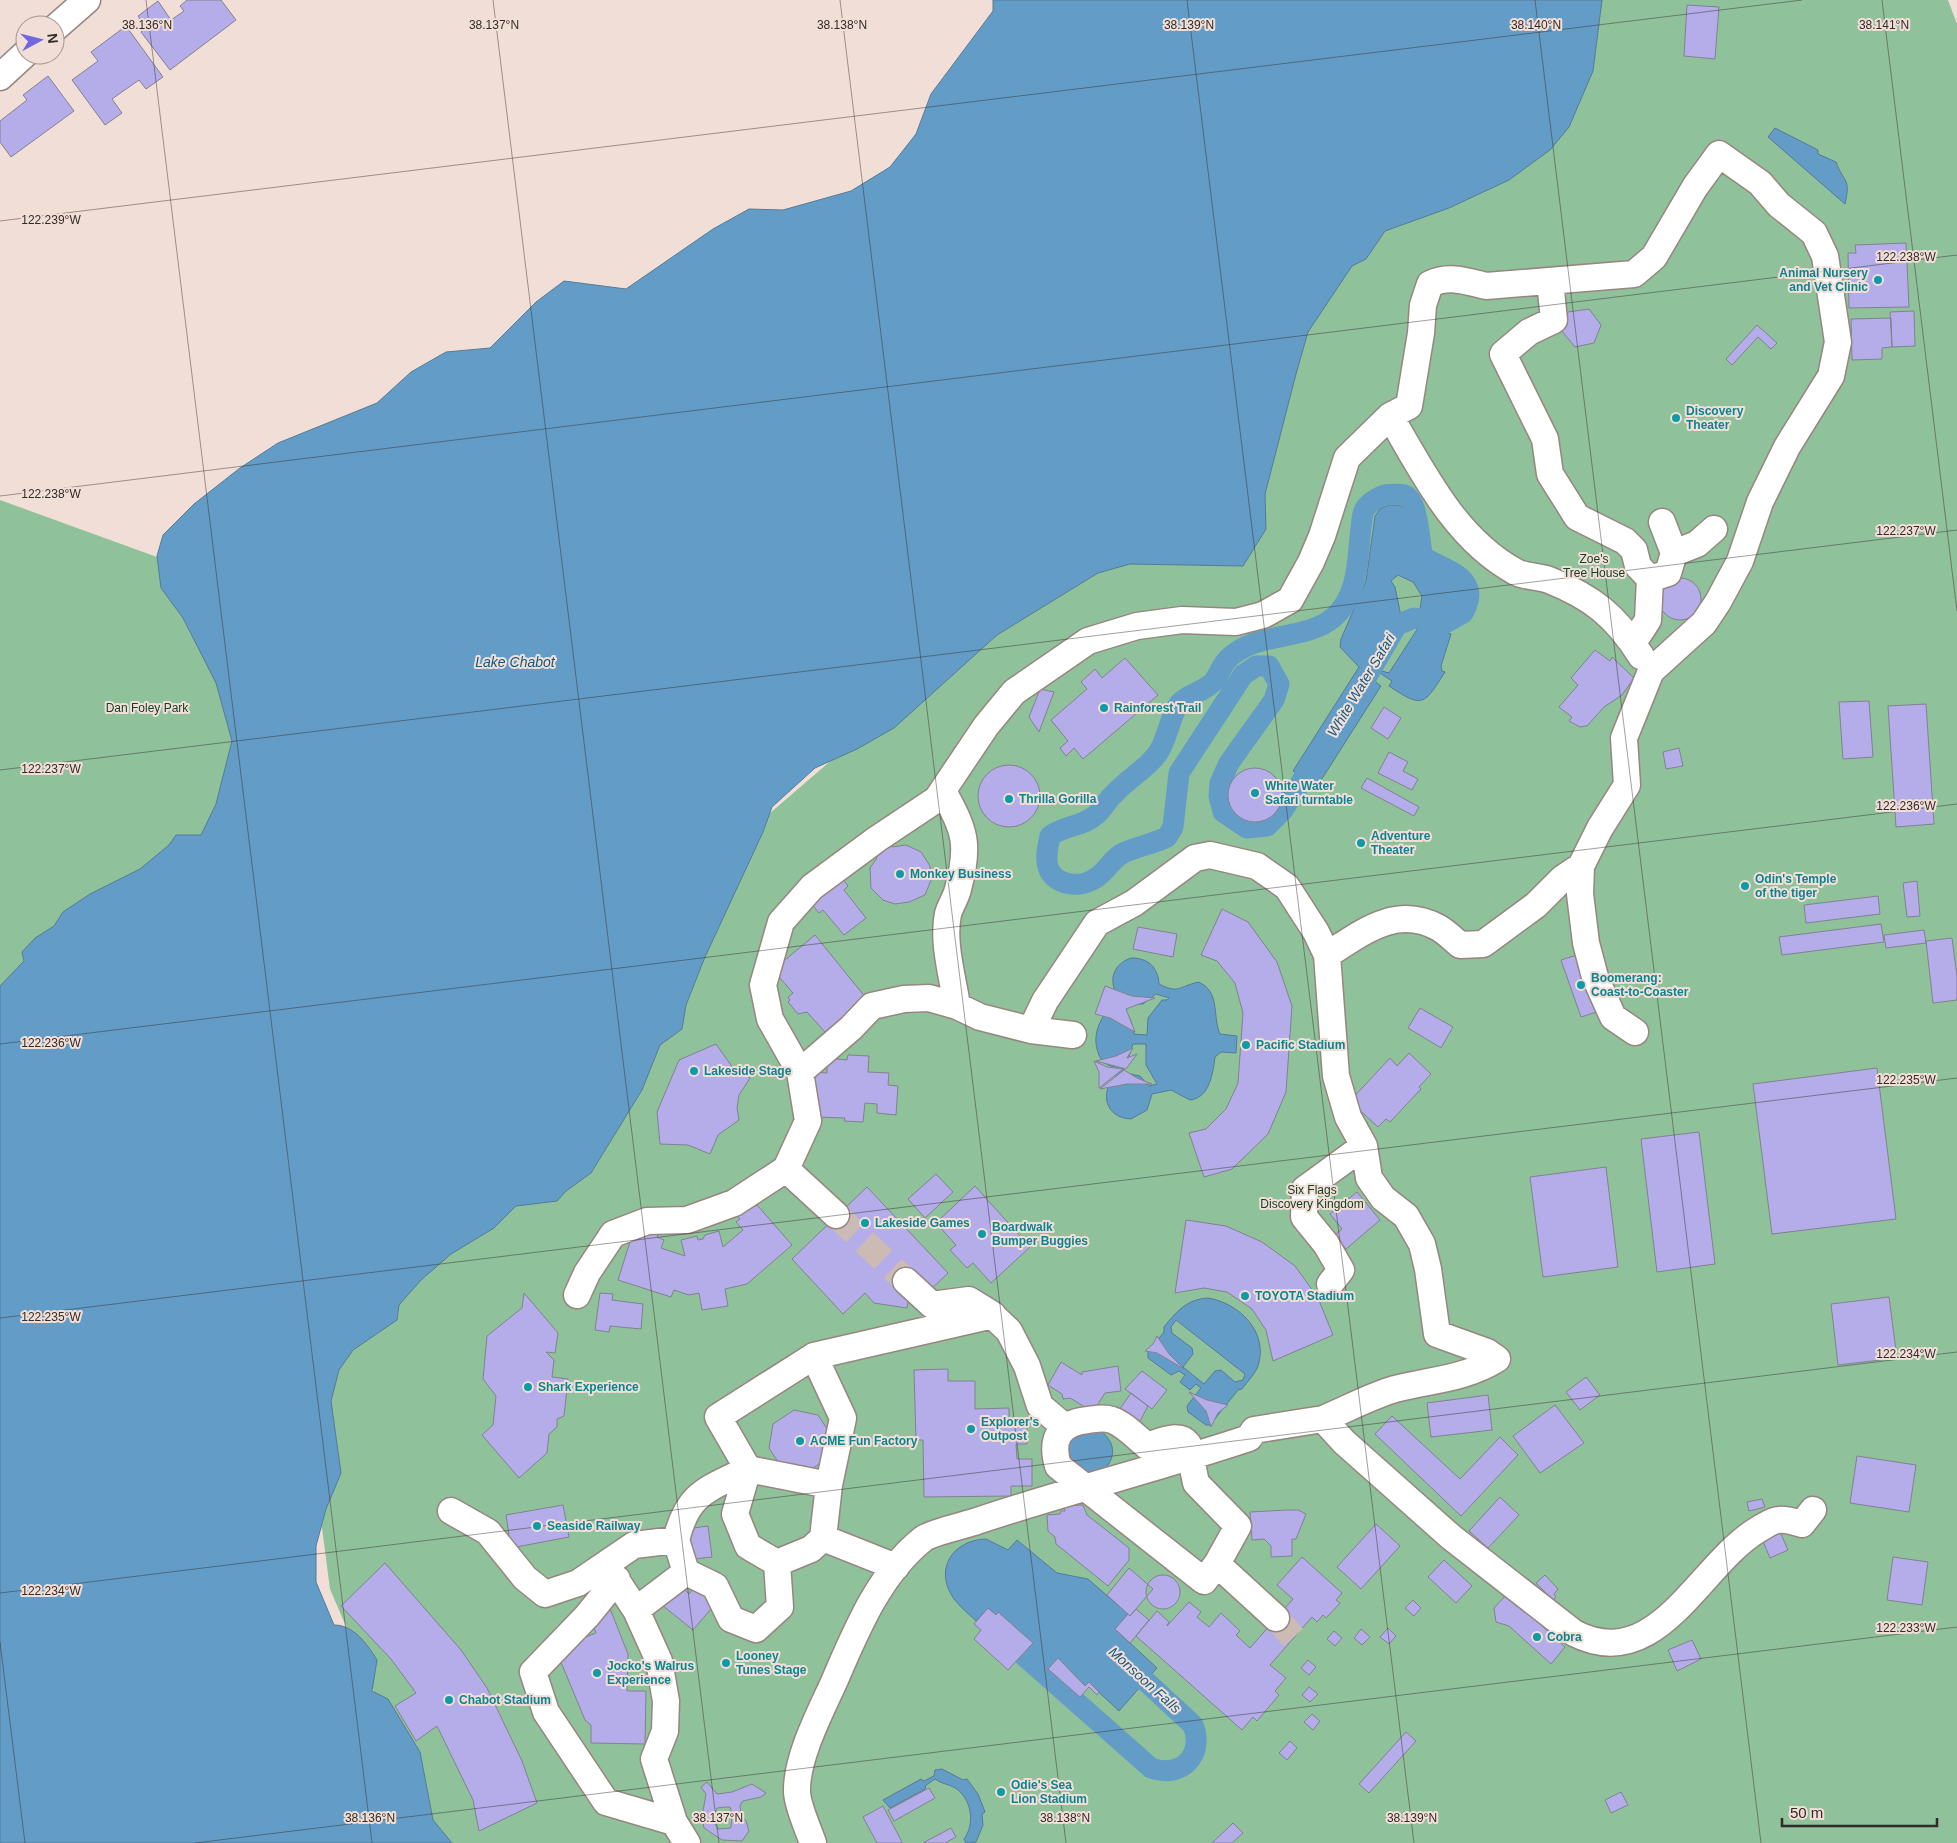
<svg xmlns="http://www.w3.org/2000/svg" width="1957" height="1843" font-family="Arial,sans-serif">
<rect width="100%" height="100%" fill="#f1dfd7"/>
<path fill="#8fc19b" d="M1562,0H1948L1957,24V1843H396L381,1708L330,1589L314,1467L319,1374L754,827L1067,557L1293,262Z
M0,500L314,614L0,1336Z"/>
<path fill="#639dc7" stroke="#547b97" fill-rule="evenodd" d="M993,0H1602L1593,71L1569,127L1550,150L1509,180L1449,208L1385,231L1366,259L1352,266L1308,332L1296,374L1265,494L1266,529L1243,566L1130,564L1098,573L997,635L894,728L857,749L815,768L772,807L763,832L705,957L686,1005L682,1029L660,1045L642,1090L591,1173L566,1191L557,1201L516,1206L494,1228L451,1254L421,1280L399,1305L397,1320L353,1350L339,1370L331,1401L341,1473L326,1509L316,1546V1582L334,1625C354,1625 367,1644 377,1660L372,1691L388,1699L420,1752L433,1820L452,1843H0V986L24,961L22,952L35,938L54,926L63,912L90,894L140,869L169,845L176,835H201L216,804L232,741L216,683L183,618L161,588L157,556L163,535L194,504L240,468L278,443L377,403L411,372L446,352L490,348L536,302L564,281L626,289L713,229L749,209L783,210L851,191L890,167L916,134L931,94L993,11Z
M1775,128L1818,150V154L1836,162C1844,184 1851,177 1845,204L1768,137Z
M1389,505H1399L1408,510C1413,524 1411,539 1416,553C1428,581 1469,570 1459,609C1445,618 1435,615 1420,609L1422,596L1413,582L1398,575L1391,581L1395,587L1404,631L1373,680L1381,686L1318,785L1293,771L1359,667L1340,647L1341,639L1366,581L1375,516L1380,509Z
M1424,626L1451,634L1441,666L1442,671L1445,672C1424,705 1423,709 1389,686L1392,681L1380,673L1382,671L1389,673L1418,628Z
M1131,958C1148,958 1158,967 1159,984C1179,994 1178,987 1198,982C1221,991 1212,1017 1220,1034L1237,1036L1236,1053L1221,1052L1215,1057C1213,1072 1210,1098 1190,1100L1171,1090L1152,1094L1147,1110L1131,1119C1105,1118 1099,1092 1116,1076L1114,1067C1106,1065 1102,1062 1099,1055C1089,1031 1105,1014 1117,995C1108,979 1114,964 1131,958ZM1156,994L1169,998L1167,1000H1162L1148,1018L1147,1035L1134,1034L1131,1021L1126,1011L1128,1004H1143ZM1133,1044H1146V1065L1157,1084L1149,1086L1140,1076L1125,1073L1122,1064L1128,1059Z
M1208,1298C1239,1303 1269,1332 1258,1366C1255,1374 1247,1382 1242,1389L1238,1390L1210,1425H1206L1188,1412L1187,1406L1201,1388L1196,1384L1190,1390L1180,1382L1185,1375L1179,1371L1171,1375L1148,1358V1352L1164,1332V1327C1176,1312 1187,1299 1208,1298ZM1176,1320L1245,1374L1243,1380L1235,1382L1221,1370L1215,1371L1204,1384L1183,1367L1193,1354L1192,1348L1172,1333L1171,1327Z
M1097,1429C1116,1439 1118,1459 1101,1472L1085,1473L1069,1459L1067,1452L1071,1438Z
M986,1539L1008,1550L1017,1540L1057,1573L1088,1579L1128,1614L1115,1629L1157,1668L1119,1711L1089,1683L1085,1686L1058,1659L1048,1669L1027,1650L1032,1643L998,1613L996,1615L988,1608L976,1621C969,1614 960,1607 954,1599C933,1569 953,1540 986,1539Z
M942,1769L963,1780L967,1779L978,1794L985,1812L982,1814L983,1825L976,1842L966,1843L964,1839C975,1824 972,1801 957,1789C950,1784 941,1784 935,1779L926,1785L925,1789L890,1808L883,1800L921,1779L924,1781L934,1776L935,1770Z"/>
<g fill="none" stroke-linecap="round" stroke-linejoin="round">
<path stroke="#639dc7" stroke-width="21" d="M1384,495C1390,495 1399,493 1404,495C1419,499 1419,544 1423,557C1447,571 1483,578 1463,613L1445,623L1414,618L1397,625L1345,714L1283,810L1267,826L1247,828L1223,812L1219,796L1220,783L1229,763L1274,700L1279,684L1269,666H1256L1243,675L1179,773L1173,827L1167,837C1153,844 1138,846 1123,853C1111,859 1106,873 1094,879C1080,888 1054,886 1048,867C1045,857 1048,846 1050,836C1065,825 1083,827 1097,814C1104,808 1107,800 1114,794C1127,779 1147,769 1158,753C1168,738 1169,718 1179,704C1188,693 1205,692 1214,681C1219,674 1222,665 1228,659C1255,631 1303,642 1333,618C1363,592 1356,549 1363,514C1365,505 1376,498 1384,495Z
M1022,1654L1151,1768C1181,1779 1205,1755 1193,1725L1124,1661"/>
</g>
<path fill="#b4adea" stroke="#828190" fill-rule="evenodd" d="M187,0H221L236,20L170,70L141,32L146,28L138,16L158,1L171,20L184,11L180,6Z
M1687,5L1719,7L1715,59L1684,56Z
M126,26L163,77L146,89L139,80L112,99L122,113L105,125L72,80L98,61L91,52Z
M48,76L74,111L11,157L0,142V121L27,100L23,95Z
M1906,243L1909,307L1849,308L1848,253H1856L1855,245Z
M1589,309L1601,325L1594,343L1575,347L1561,330L1568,312Z
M1914,311L1915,346L1892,347L1890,312Z
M1891,318L1892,347L1882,348V359L1852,360L1851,319Z
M1757,325L1777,343L1771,349L1758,337L1732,365L1726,359Z
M1659 599a21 21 0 1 1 42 0a21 21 0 1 1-42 0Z
M1595,650L1610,661L1612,657L1634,678L1622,695L1604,707L1587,726L1580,727L1569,721L1572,717L1559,707L1578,685L1571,678Z
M1125,658L1158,695L1083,759L1074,748L1066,756L1060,748L1068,741L1051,720L1087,689L1081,682L1095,669L1102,678Z
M1040,689L1054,692L1039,732L1029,717Z
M1869,701L1873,757L1843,759L1839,702Z
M1926,704L1934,824L1896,827L1888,706Z
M1384,707L1401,718L1388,739L1371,728Z
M1679,748L1683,766L1666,769L1663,752Z
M1389,752L1408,762L1403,771L1418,779L1412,790L1378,773Z
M978 796a31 31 0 1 1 62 0a31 31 0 1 1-62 0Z
M1228 795a27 27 0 1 1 54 0a27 27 0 1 1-54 0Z
M1367,778L1419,807L1414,816L1361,788Z
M888,838L892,847L906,845L921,852L930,866L931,880L925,895L909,902L895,904L883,900L871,888L870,868L877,858L870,849Z
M842,878L848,886L844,890L866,918L844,935L823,910L819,913L811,903Z
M1917,881L1920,916L1907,917L1903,883Z
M1878,896L1880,914L1806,923L1804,905Z
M1222,909L1248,922L1277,962L1292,1006L1286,1092L1268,1134L1232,1169L1204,1177L1189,1133L1206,1129L1226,1109L1238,1083L1243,1013L1235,983L1217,961L1201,955Z
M1881,924L1884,942L1782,955L1779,937Z
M1138,927L1177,934L1173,957L1133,949Z
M1924,930L1926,943L1886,948L1884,935Z
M815,935L866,998L825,1032L807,1012L798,1014L788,1002L790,1000L788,997L793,993L773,970Z
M1952,938L1957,976V1000L1933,1003L1926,941Z
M1580,954L1600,1011L1581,1017L1561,960Z
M1105,986L1132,996L1155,998L1126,1009L1135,1032L1110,1018L1095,1014Z
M1420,1008L1453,1027L1441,1048L1408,1028Z
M716,1044L733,1068L750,1078L739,1095L737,1108L739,1120L718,1135L710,1154L688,1145L660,1144L657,1112L679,1060Z
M1133,1048L1127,1058L1137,1054L1126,1069L1096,1061L1116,1056Z
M1409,1053L1431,1074L1419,1087L1421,1089L1390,1122L1386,1119L1378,1127L1350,1101L1390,1058L1397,1066Z
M848,1055L869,1056L868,1072L889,1073L888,1085L898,1086L896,1115L877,1113V1104L865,1103L863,1122L844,1121L845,1118L815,1117L813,1102L815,1072L827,1073V1058L847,1060Z
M1094,1061L1107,1067L1123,1069L1099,1088V1072Z
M1877,1068L1896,1219L1772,1234L1753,1084Z
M1124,1070L1137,1078L1152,1084H1127L1100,1089Z
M1699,1132L1715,1264L1657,1272L1641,1139Z
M1606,1167L1618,1267L1543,1277L1530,1177Z
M936,1174L953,1192L925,1218L908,1199Z
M975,1186L1030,1247L991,1283L973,1263L967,1268L950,1250L956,1245L936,1223Z
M867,1187L948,1273L924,1296L910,1289L907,1308L874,1303L865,1293L843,1314L792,1259Z
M1357,1192L1380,1220L1346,1249L1335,1235L1342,1229L1330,1214Z
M757,1205L792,1245L747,1284L725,1289L728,1306L702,1310L699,1293L689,1295L674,1290L671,1297L618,1280L634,1229L659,1233L657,1237L664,1240L661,1248L685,1256L681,1240L697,1236L698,1240L703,1239L705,1235L719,1231L723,1247L743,1230L736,1222L740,1219L737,1216L748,1206L751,1208Z
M1186,1220L1226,1226L1262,1242L1295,1266L1318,1298L1333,1335L1273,1361L1266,1330L1252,1309L1227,1292L1204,1288L1175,1293Z
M524,1293L558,1333L555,1353L546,1352L554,1360L552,1377L568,1379L564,1416L557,1419V1427L549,1434L547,1453L519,1478L482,1435L493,1425L496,1396L483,1379L487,1336L522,1308Z
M600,1293L613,1294L612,1300L643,1304L641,1329L610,1326L609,1332L595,1330Z
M1889,1297L1897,1358L1838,1365L1831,1304Z
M1157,1336L1169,1354L1184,1369L1157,1353L1145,1351L1153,1344Z
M1061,1362L1082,1375V1372L1118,1366L1121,1391L1105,1393L1093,1412L1070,1398L1063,1399L1062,1394L1048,1385Z
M948,1369V1381H975V1409L1009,1408V1419H1027V1444H1016L1017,1459H1032V1486H1011V1496L924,1497L923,1440H916L914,1370Z
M1142,1371L1167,1390L1152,1409L1125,1389Z
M1586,1377L1600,1395L1580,1410L1566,1392Z
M1189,1392L1207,1400L1228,1405L1218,1413L1211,1427L1206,1411Z
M1131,1393L1148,1406L1140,1421L1137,1419L1135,1422L1119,1410Z
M1488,1395L1492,1430L1431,1437L1427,1403Z
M1555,1405L1584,1443L1540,1473L1513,1436Z
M794,1410L818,1415L831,1435L826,1459L806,1473L782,1468L769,1448L773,1424Z
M1392,1416L1460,1479L1500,1437L1518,1455L1461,1516L1375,1434Z
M1857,1456L1916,1465L1909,1512L1850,1503Z
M1500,1497L1519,1515L1488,1548L1469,1531Z
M1762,1499L1765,1507L1749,1511L1747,1502Z
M563,1505L569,1537L511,1548L506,1515Z
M1083,1505L1087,1515L1129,1548V1560L1108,1586L1056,1544L1055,1537L1048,1531L1047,1515L1060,1514L1061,1511H1065L1064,1506Z
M1287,1510H1298L1306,1514L1296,1539H1292V1556L1271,1557V1546L1264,1539L1252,1540L1250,1512Z
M1376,1524L1400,1546L1361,1589L1337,1567Z
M1777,1525L1788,1550L1770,1558L1759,1532Z
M708,1526L712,1557L694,1559L686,1529Z
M1302,1557L1342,1593L1336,1600L1340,1603L1326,1618L1323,1615L1317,1622L1312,1617L1270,1665L1286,1678L1275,1691L1279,1695L1257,1721L1253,1717L1242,1730L1136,1636L1157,1611L1169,1622L1167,1626L1189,1602L1201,1612L1197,1617L1209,1627L1221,1613L1240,1631L1236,1635L1250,1648L1293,1599L1277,1585Z
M1893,1557L1928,1562L1922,1605L1887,1600Z
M1444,1560L1472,1586L1456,1603L1428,1577Z
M385,1563L461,1650L487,1688L522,1761L537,1803L479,1831L473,1800L437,1726L416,1741L395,1706L416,1693L391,1659L341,1606Z
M1129,1568L1153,1589L1130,1616L1107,1595Z
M1146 1592a17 17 0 1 1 34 0a17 17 0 1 1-34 0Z
M1545,1575L1558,1589L1554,1594L1556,1597L1553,1600L1536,1583Z
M695,1586L716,1603L693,1630L662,1605L676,1588L681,1592L684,1589L689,1594Z
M1507,1594L1565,1647L1551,1664L1509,1626L1496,1622L1494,1608Z
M1413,1600L1421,1608L1414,1616L1405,1608Z
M609,1606L628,1654L627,1691H646L645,1744L591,1743V1725L585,1720L558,1655L560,1647L596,1633L594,1628Z
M988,1608L996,1615L998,1612L1033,1643L1008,1670L974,1639L981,1630L974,1624Z
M1136,1609L1149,1620L1130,1643L1115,1629L1128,1614L1130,1616Z
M1388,1628L1396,1636L1389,1644L1380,1637Z
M1361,1629L1370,1637L1362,1645L1354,1638Z
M1334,1631L1342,1638L1335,1646L1327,1639Z
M1692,1640L1701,1659L1677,1671L1668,1650Z
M1058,1658L1085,1686L1089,1682L1099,1692L1097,1695L1089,1687L1080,1697L1048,1669Z
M1308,1660L1316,1667L1309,1675L1301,1668Z
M1309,1687L1318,1694L1310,1702L1302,1695Z
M1312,1714L1320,1721L1313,1730L1304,1722Z
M1406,1732L1416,1741L1369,1793L1359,1784Z
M1290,1741L1297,1748L1287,1760L1279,1753Z
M707,1782L717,1794L732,1792L752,1784L766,1793L761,1797L743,1801L740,1805L741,1816L746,1821L749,1831L742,1841L722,1840L704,1828L702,1817L706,1794L701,1787ZM727,1807H730L732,1813L731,1828L718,1829L713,1821L714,1816L717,1808Z
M929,1788L935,1798L894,1821L888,1810Z
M1621,1792L1628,1805L1611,1813L1605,1800Z
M883,1806L902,1842L900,1843H877L863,1817Z
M1233,1823L1243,1833L1232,1843H1212Z
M951,1828L956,1837L945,1843H923Z"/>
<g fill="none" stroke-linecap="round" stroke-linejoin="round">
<path stroke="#cbbbb4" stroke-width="26" stroke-dasharray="26 13" stroke-linecap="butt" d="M836,1215L906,1281
M1276,1618L1294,1638"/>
<defs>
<path id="minor" d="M55,28L87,0
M0,77L25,54
M1550,281L1554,320L1529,332L1503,354L1545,439L1550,474L1577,517L1625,541L1634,550L1638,566L1650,579L1648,620L1633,643
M1390,416C1423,472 1455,539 1516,572C1525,577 1539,576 1549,580C1592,597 1616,616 1641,656
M1674,553L1697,544L1714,529
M1650,579L1668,573L1674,553L1662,522
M943,791C965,831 970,844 958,889C956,898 950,906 948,914C942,943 953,978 957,1006
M1327,955C1362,933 1396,904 1439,928C1446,932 1453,939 1460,945L1483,944L1536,905L1563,878L1581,866
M1031,1030L1073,1035
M800,1072L851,1028L872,1006L904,999L929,998L957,1006L980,1017L1031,1030L1045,1001L1097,923L1134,903L1195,858L1210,855L1257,866L1287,887L1316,932L1327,955L1336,1076L1348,1117L1364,1146L1369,1178L1383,1198L1406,1216L1422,1244L1428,1269L1437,1334L1487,1352L1497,1359C1465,1379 1430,1380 1395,1389C1371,1396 1347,1409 1323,1419
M786,1169L836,1215
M906,1281L932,1305L969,1300L990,1313L1009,1331L1027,1366L1040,1406L1065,1427
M1330,1284L1341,1270L1326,1244L1304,1217L1305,1189L1364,1146
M577,1295L587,1273L613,1234L647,1221L687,1220L734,1203L786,1169L808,1121L800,1072L770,1019L763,985L781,922L812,887L877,839L937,799L986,726L1014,692L1088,641L1137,626L1182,620L1236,622L1263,615L1290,600L1311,562L1322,536L1347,458L1390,416L1409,406L1421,333L1423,305L1430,284C1449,275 1466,281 1486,286L1634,274L1654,257L1695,187L1719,154L1760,183L1779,205L1814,233L1825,256L1838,342L1831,376L1787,447L1760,502L1740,561L1718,602L1704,623L1651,671L1624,738L1627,785L1600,828L1581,866L1580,894L1586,943L1595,977L1613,1017L1635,1032
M814,1356L993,1315
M451,1511L488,1532L525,1578L545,1594L578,1583L634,1545L676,1540L686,1572L715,1586L731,1619L756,1629L780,1607L777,1563L811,1549L823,1538L896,1567
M676,1540C688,1492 707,1490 748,1469L718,1417L814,1356L843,1418L829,1485
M777,1563L748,1546L735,1514L748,1469L829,1485L823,1538
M1217,1564L1204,1581L1058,1466C1050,1439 1059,1423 1088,1420C1096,1419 1104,1417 1112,1420C1124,1424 1137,1438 1147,1446C1160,1442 1179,1432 1188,1444L1196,1483L1238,1526L1217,1564L1276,1618
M611,1572L636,1610L659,1661L666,1701L665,1731L654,1759L674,1822L687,1843
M617,1579L587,1616L533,1672L546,1712L606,1802L674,1822
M636,1610L686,1572
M813,1843C808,1828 798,1808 797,1792C796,1758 820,1713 834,1682C856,1631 879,1574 923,1539C930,1533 966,1525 977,1521C1067,1491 1159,1468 1249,1438L1254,1430L1323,1419L1344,1442L1451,1537L1574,1633C1658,1676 1699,1564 1759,1529C1765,1526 1772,1520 1779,1520C1786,1519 1795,1522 1802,1524L1813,1510"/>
</defs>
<use href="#minor" stroke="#97867f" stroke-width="29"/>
<use href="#minor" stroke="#fff" stroke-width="26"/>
</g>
<path fill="none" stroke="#322b28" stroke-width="1" stroke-opacity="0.45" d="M146,0L372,1843M493,0L719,1843M840,0L1066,1843M1187,0L1414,1843M1535,0L1761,1843M1882,0L1957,611M0,221L1802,0M0,496L1957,255M0,770L1957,530M0,1044L1957,804M0,1318L1957,1078M0,1593L1957,1352M0,1642L25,1843M195,1843L1957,1627"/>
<g fill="#0f9aa8" stroke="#f1dfd7" stroke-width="2">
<circle cx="1878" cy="280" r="5"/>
<circle cx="1676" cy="418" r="5"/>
<circle cx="1104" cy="708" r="5"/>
<circle cx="1255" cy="793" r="5"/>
<circle cx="1009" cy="799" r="5"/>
<circle cx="1361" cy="843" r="5"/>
<circle cx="900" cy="874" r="5"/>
<circle cx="1745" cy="886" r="5"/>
<circle cx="1581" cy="985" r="5"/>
<circle cx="1246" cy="1045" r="5"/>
<circle cx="694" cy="1071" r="5"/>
<circle cx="865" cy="1223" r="5"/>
<circle cx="982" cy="1234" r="5"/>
<circle cx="1245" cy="1296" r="5"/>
<circle cx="528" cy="1387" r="5"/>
<circle cx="971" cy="1429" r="5"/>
<circle cx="800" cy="1441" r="5"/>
<circle cx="537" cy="1526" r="5"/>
<circle cx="1537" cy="1637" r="5"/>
<circle cx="726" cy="1663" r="5"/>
<circle cx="597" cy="1673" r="5"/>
<circle cx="449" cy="1700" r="5"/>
<circle cx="1001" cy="1792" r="5"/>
</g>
<g text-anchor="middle" stroke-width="4" stroke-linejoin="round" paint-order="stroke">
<g font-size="12" font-weight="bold" fill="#0d838f" stroke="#f1dfd7" text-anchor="start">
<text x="1868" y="277" text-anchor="end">Animal Nursery<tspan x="1868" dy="14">and Vet Clinic</tspan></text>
<text x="1686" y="415">Discovery<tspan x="1686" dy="14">Theater</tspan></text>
<text x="1114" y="712">Rainforest Trail</text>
<text x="1265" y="790">White Water<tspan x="1265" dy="14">Safari turntable</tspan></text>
<text x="1019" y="803">Thrilla Gorilla</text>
<text x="1371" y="840">Adventure<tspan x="1371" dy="14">Theater</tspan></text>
<text x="910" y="878">Monkey Business</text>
<text x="1755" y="883">Odin's Temple<tspan x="1755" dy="14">of the tiger</tspan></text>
<text x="1591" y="982">Boomerang:<tspan x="1591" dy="14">Coast-to-Coaster</tspan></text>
<text x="1256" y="1049">Pacific Stadium</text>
<text x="704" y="1075">Lakeside Stage</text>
<text x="875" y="1227">Lakeside Games</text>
<text x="992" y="1231">Boardwalk<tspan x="992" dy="14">Bumper Buggies</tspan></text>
<text x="1255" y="1300">TOYOTA Stadium</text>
<text x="538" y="1391">Shark Experience</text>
<text x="981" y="1426">Explorer's<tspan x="981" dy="14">Outpost</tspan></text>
<text x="810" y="1445">ACME Fun Factory</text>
<text x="547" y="1530">Seaside Railway</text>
<text x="1547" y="1641">Cobra</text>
<text x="736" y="1660">Looney<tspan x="736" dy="14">Tunes Stage</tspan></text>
<text x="607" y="1670">Jocko's Walrus<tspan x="607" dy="14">Experience</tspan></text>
<text x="459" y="1704">Chabot Stadium</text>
<text x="1011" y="1789">Odie's Sea<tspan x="1011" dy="14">Lion Stadium</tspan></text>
</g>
<g font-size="12" fill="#144023" stroke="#f1dfd7">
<text x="1594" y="563">Zoe's<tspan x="1594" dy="14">Tree House</tspan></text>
<text x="147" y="712">Dan Foley Park</text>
<text x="1312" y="1194">Six Flags<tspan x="1312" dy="14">Discovery Kingdom</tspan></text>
</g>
<g font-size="14" font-style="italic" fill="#125880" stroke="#f1dfd7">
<text x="515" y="667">Lake Chabot</text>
<text transform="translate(1361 685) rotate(-59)" y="5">White Water Safari</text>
<text transform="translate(1145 1680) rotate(42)" y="5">Monsoon Falls</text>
</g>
</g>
<g font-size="12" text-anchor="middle" fill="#322b28" stroke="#f1dfd7" stroke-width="4" stroke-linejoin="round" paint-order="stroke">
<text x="147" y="29">38.136°N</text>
<text x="494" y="29">38.137°N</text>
<text x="842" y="29">38.138°N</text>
<text x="1189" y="29">38.139°N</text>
<text x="1536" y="29">38.140°N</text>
<text x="1884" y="29">38.141°N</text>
<text x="51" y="224">122.239°W</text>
<text x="1906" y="261">122.238°W</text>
<text x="51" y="498">122.238°W</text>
<text x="1906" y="535">122.237°W</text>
<text x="51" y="773">122.237°W</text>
<text x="1906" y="810">122.236°W</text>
<text x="51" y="1047">122.236°W</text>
<text x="1906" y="1084">122.235°W</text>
<text x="51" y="1321">122.235°W</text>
<text x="1906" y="1358">122.234°W</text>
<text x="51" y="1595">122.234°W</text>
<text x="1906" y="1632">122.233°W</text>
<text x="370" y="1822">38.136°N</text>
<text x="718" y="1822">38.137°N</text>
<text x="1065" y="1822">38.138°N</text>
<text x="1412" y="1822">38.139°N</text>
</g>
<g transform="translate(40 40) rotate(83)"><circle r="24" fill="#f1dfd7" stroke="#a59791"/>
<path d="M0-4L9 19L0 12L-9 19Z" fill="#7266e1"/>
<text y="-8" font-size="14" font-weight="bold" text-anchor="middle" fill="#322b28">N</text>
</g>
<path d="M1782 1818v8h155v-8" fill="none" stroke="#322b28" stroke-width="2.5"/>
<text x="1790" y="1818" font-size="15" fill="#322b28" stroke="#f1dfd7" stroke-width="4" paint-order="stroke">50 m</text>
</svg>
